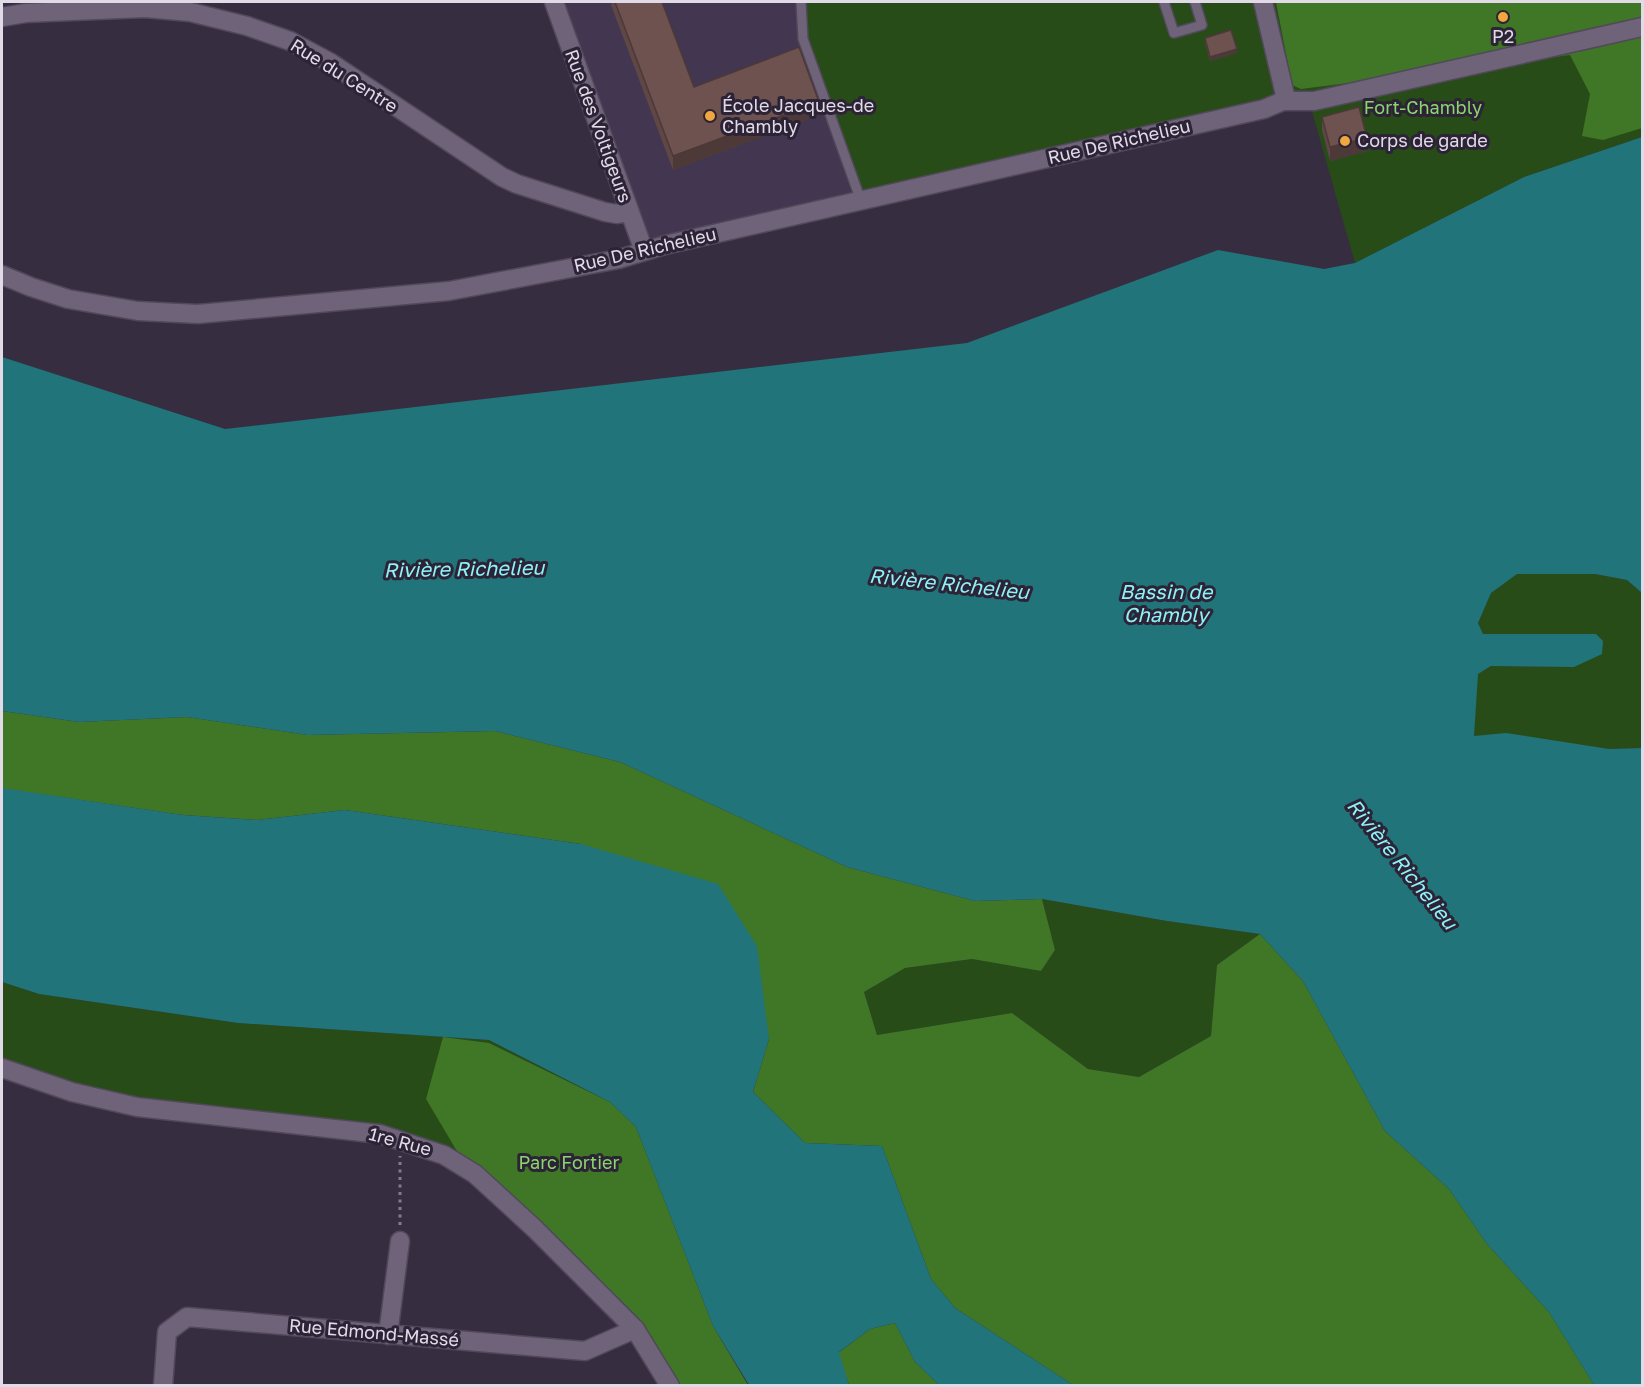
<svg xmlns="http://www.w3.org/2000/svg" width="1644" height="1387" font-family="'Golos Text',sans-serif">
<rect width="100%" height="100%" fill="#372d41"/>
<path fill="#423650" d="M554,2H798L800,37L852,195L640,244Z"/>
<path fill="#284c18" d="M801,2H1263L1285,95L861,201L803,39Z
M1271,2H1642V137L1524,177L1355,263L1312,111L1295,106Z
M1516,574H1595L1627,580L1642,593V748L1609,749L1474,736L1477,674L1491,666L1574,667L1596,634H1483L1478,623L1491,593Z
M1042,899L1167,921L1260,934L1217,965L1211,1036L1139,1077L1088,1069L1012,1013L877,1035L864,992L905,968L972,959L1041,971L1055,950Z
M2,982L39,994L238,1023L489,1040L610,1102L475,1174L400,1139L137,1107L2,1068Z"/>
<path fill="#3f7726" d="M1276,2H1642V128L1603,140L1582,136L1590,94L1570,55L1301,89L1292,85Z
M2,711L79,722L187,717L308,735L495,731L620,762L847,867L975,901L1042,899L1055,950L1041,971L972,959L905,968L864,992L877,1035L1012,1013L1088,1069L1139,1077L1211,1036L1217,965L1260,934L1303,981L1385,1131L1449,1189L1487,1244L1549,1312L1594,1385H1073L955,1308L931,1279L882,1146L805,1143L753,1092L769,1039L581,844L345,810L257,820L183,815L5,789L2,788Z
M443,1037L489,1043L610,1102L636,1127L713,1326L748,1385H672L649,1348L467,1168L426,1099Z
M895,1323L915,1362L939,1385H849L838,1353L870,1329Z"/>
<path fill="#217479" d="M1642,137V593L1627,580L1595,574H1517L1491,593L1478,623L1483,634H1596L1603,641L1602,654L1574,667L1491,666L1478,674L1474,736L1506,733L1609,749L1642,748V1385H1594L1549,1312L1487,1244L1449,1189L1385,1131L1303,981L1260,934L1167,921L1042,899L975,901L847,867L620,762L495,731L308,735L187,717L79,722L2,711V357L225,429L967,343L1218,250L1324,269L1355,263L1524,177Z
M2,788L183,815L257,820L345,810L581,844L718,884L757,946L769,1039L753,1092L805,1143L882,1146L931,1279L955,1308L1073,1385H939L915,1362L895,1323L870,1329L839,1352L849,1385H749L713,1326L636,1127L610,1102L489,1040L238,1023L39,994L2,982Z"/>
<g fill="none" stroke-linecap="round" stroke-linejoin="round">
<defs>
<path id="lane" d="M801,2L803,39L861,201
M1164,2L1174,33L1202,25L1195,2"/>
<path id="street" d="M554,2L644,251
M1263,2L1285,95L1283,101
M2,17L26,13L145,8L190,12L247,26L290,41L331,63L502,177L517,184L605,212L617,214L629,212
M2,275L31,287L68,299L138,311L198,314L449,291L619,259L665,245L1264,109L1283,101H1314L1642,27
M388,1335L400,1241
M163,1386L167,1332L187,1317L585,1351L635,1329"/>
<path id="secondary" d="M2,1068L72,1092L137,1107L380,1134L444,1155L475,1174L535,1229L635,1329L670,1386"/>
</defs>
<use href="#lane" stroke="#514859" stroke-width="12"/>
<use href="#street" stroke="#514859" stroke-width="21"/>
<use href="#secondary" stroke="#514859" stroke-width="21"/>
<path stroke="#847c8d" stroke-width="3" stroke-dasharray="3 4.5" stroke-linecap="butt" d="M400,1225V1156"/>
<use href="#lane" stroke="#6e6379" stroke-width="9"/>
<use href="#street" stroke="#6e6379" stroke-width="18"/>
<use href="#secondary" stroke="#6e6379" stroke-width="18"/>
</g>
<path fill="#5e4745" d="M611,2H662L694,87L819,115L673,170L611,5Z
M1205,38L1237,53L1210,61L1205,42Z
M1322,117L1367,151L1330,161L1322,130Z"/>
<path fill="#4c3938" d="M1237,49V53L1210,61V57Z
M819,102V115L673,170V156Z
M1367,138V151L1330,161V147Z"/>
<path fill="#6d5250" stroke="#4c3938" stroke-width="1.5" d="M615,2H662L694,87L799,47L819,102L673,156Z
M1231,30L1237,49L1210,57L1205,38Z
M1359,107L1367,138L1330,147L1322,117Z"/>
<g fill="#f1a63f" stroke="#2d2336" stroke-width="2">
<circle cx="1503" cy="17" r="6"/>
<circle cx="710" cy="116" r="6"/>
<circle cx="1345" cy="141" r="6"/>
</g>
<g text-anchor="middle" stroke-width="6" stroke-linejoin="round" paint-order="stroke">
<g font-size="18" fill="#e1dbe8" stroke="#2d2336" text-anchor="start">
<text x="1503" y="43" text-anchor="middle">P2</text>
<text x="722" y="112">École Jacques-de<tspan x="722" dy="21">Chambly</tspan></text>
<text x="1357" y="147">Corps de garde</text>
</g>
<g font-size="18" fill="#e1dbe8" stroke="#2d2336">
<text transform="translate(344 76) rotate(32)" y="6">Rue du Centre</text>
<text transform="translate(598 126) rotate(70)" y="6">Rue des Voltigeurs</text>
<text transform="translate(1119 142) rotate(-13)" y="6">Rue De Richelieu</text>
<text transform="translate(645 250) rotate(-13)" y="6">Rue De Richelieu</text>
<text transform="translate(400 1142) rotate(15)" y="6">1re Rue</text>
<text transform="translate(374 1333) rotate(5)" y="6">Rue Edmond-Massé</text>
</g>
<g font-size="18" fill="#8bd66d" stroke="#2d2336">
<text x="1423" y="114">Fort-Chambly</text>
<text x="569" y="1169">Parc Fortier</text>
</g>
<g font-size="20" font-style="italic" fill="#8ef2f8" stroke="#2d2336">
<text transform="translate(464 569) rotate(-1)" y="7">Rivière Richelieu</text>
<text transform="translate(949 584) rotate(6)" y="7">Rivière Richelieu</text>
<text x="1166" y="599">Bassin de<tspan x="1166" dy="23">Chambly</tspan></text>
<text transform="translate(1402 864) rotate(51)" y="7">Rivière Richelieu</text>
</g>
</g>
<rect width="1644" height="1387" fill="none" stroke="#e1dbe8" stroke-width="6"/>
</svg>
